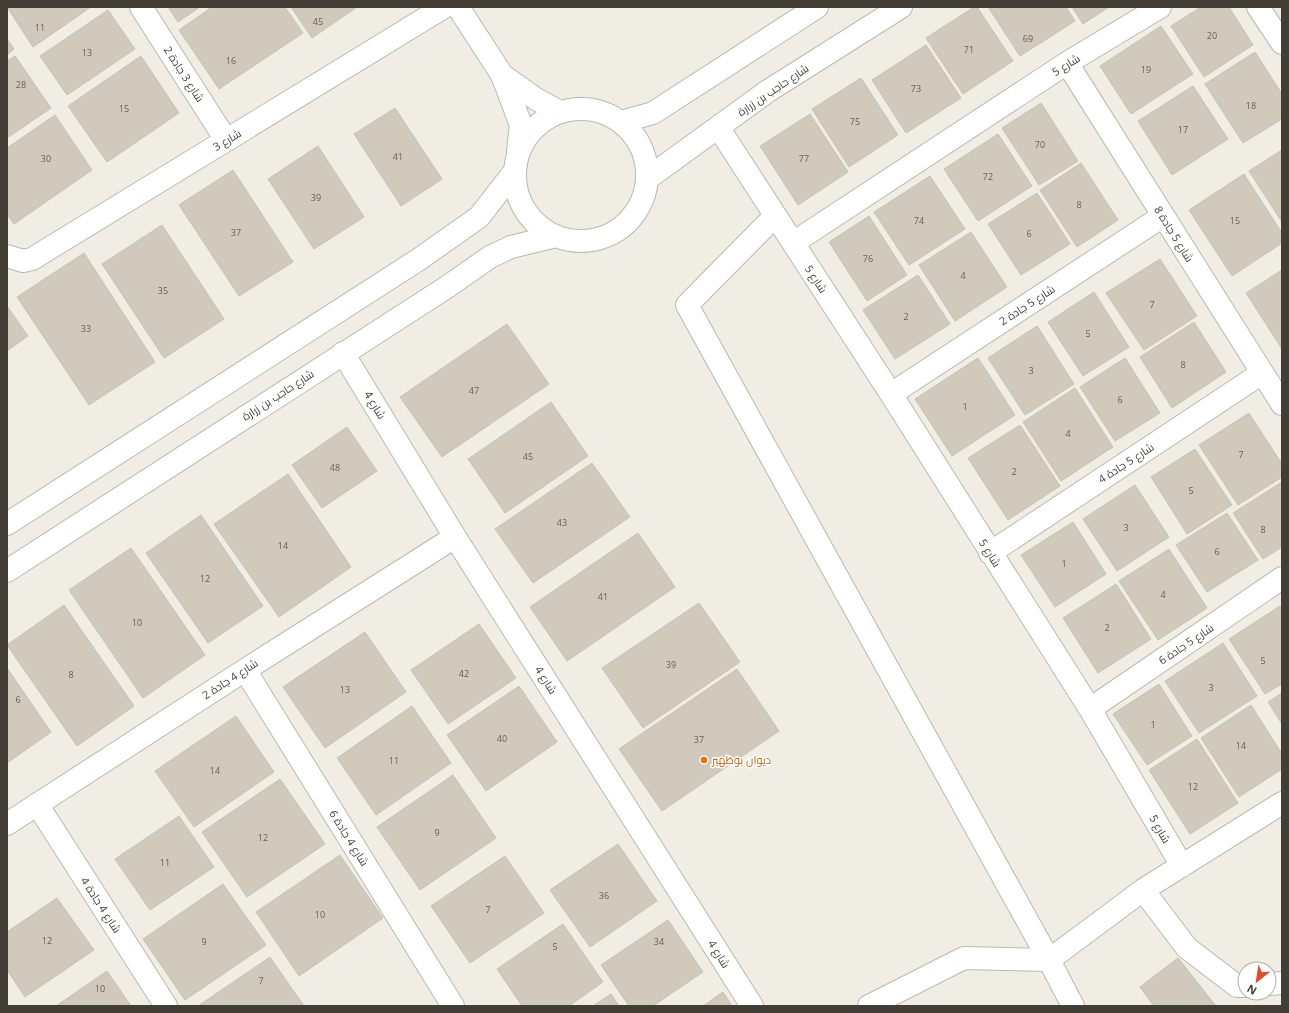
<svg xmlns="http://www.w3.org/2000/svg" width="1289" height="1013" font-family="'Open Sans',Cairo,sans-serif">
<rect width="100%" height="100%" fill="#f0ede5"/>
<path fill="#d0c9bc" stroke="#cac1b0" d="M7,7H91L33,47Z
M168,7H200L178,22Z
M212,7H285L303,33L219,89L179,30Z
M291,7H357L312,38Z
M974,7H977L1013,61L963,94L926,38Z
M988,7H1066L1075,21L1020,56Z
M1072,7H1109L1083,24Z
M1201,7H1229L1253,45L1204,77L1171,26Z
M108,10L135,49L67,95L40,56Z
M1161,26L1193,74L1131,114L1100,66Z
M7,39L14,49L7,55Z
M926,45L961,98L906,133L872,80Z
M1255,52L1282,94V119L1243,143L1205,84Z
M15,56L51,108L7,138V61Z
M141,56L179,113L107,162L68,106Z
M861,78L898,135L849,167L812,109Z
M1193,86L1228,139L1172,175L1138,121Z
M1041,103L1078,161L1039,185L1002,128Z
M395,108L442,179L401,206L354,134Z
M810,114L848,172L798,205L760,146Z
M55,115L92,170L14,224L7,214V148Z
M998,134L1032,186L978,221L944,169Z
M318,146L364,217L314,249L268,179Z
M1282,150V222L1249,171Z
M1081,163L1118,220L1077,247L1040,190Z
M233,170L293,262L239,296L179,205Z
M1244,174L1282,233V243L1232,276L1189,210Z
M930,176L965,229L909,265L874,212Z
M1037,193L1070,244L1021,275L988,224Z
M869,216L907,275L867,301L829,242Z
M162,225L224,319L164,358L102,264Z
M971,232L1007,287L955,321L919,265Z
M84,253L155,362L89,405L17,297Z
M1160,259L1197,316L1144,350L1106,293Z
M1282,270V349L1246,293Z
M918,275L950,324L895,359L863,310Z
M1094,292L1129,347L1083,376L1048,322Z
M7,306L28,336L7,351Z
M1194,322L1226,372L1172,408L1140,357Z
M507,324L549,384L442,457L400,397Z
M1037,326L1074,384L1025,415L988,358Z
M978,358L1015,415L952,456L915,399Z
M1125,358L1160,413L1115,441L1080,387Z
M1075,388L1113,447L1061,481L1023,422Z
M551,402L588,456L505,513L468,459Z
M1249,413L1282,464V477L1238,505L1199,445Z
M1020,425L1060,486L1008,520L968,458Z
M347,427L377,471L322,508L292,465Z
M1195,449L1232,505L1187,534L1151,477Z
M592,463L630,517L533,583L495,529Z
M288,474L351,567L279,617L214,524Z
M1282,482V547L1263,559L1233,513Z
M1135,485L1169,537L1117,571L1083,519Z
M1227,513L1258,560L1207,592L1176,545Z
M201,515L263,606L208,643L146,553Z
M1073,522L1106,574L1055,607L1021,555Z
M638,533L675,587L567,661L530,607Z
M131,548L205,655L143,698L69,590Z
M1169,549L1207,608L1158,640L1119,581Z
M1116,584L1151,639L1098,673L1063,618Z
M699,603L740,662L643,728L602,668Z
M64,605L134,706L77,746L7,645Z
M1280,606L1282,609V684L1265,694L1229,639Z
M479,624L516,678L448,724L411,670Z
M365,632L406,692L325,748L283,687Z
M1223,643L1257,696L1199,733L1165,681Z
M7,668L51,732L7,763Z
M737,669L779,731L662,811L619,749Z
M1159,684L1192,736L1147,765L1113,714Z
M519,686L557,742L486,791L447,735Z
M1282,693V724L1268,702Z
M1251,705L1282,754V769L1239,797L1201,738Z
M412,706L451,763L376,815L337,758Z
M236,716L274,772L194,827L155,771Z
M1197,739L1238,803L1190,834L1149,770Z
M453,775L496,838L420,890L377,827Z
M280,779L325,844L247,897L202,832Z
M179,816L214,867L150,910L115,859Z
M618,844L657,901L590,947L550,890Z
M340,855L383,918L299,976L256,912Z
M505,856L544,913L470,963L431,906Z
M223,884L266,945L185,1000L143,939Z
M57,898L94,950L25,997L7,970V932Z
M668,920L703,972L653,1006H629L601,965Z
M563,924L603,982L569,1006H522L497,969Z
M270,957L304,1006H198Z
M1178,958L1216,1006H1154L1140,987Z
M107,971L131,1006H56Z
M723,992L732,1006H703Z
M611,994L619,1006H593Z"/>
<g fill="none" stroke-linecap="round" stroke-linejoin="round">
<defs>
<path id="minor" d="M141,7L226,140
M458,7L502,75L521,125L518,151
M1258,7L1282,43
M1067,63L1282,404
M502,75L536,99L560,112
M515 175a66 66 0 1 1 132 0a66 66 0 1 1-132 0Z
M621,122L653,113L817,7
M718,127L891,394L1090,709L1182,866
M648,178L768,91L901,7
M775,216L687,305L1049,960L1073,1006
M793,243L1067,63L1160,7
M7,256L23,261L32,259L444,7
M343,353L455,537L752,1006
M891,394L1163,216
M7,524L418,260L479,217L514,172
M990,553L1262,373
M7,571L447,287L490,257L511,247L556,236
M245,670L453,1006
M1090,709L1282,578
M37,804L166,1006
M7,824L245,670L455,537
M1143,890L1187,948L1237,986H1245
M1269,984L1282,983
M869,1006L964,958L1049,960L1143,890L1282,803"/>
</defs>
<use href="#minor" stroke="#bdb8ac" stroke-width="24"/>
<use href="#minor" stroke="#fff" stroke-width="22"/>
</g>
<circle fill="#e8710a" stroke="#fff" stroke-width="1.5" cx="704" cy="760" r="4"/>
<g text-anchor="middle" stroke-width="3" stroke-linejoin="round" paint-order="stroke">
<g font-size="9" fill="#666057">
<text x="318" y="25">45</text>
<text x="40" y="31">11</text>
<text x="1212" y="39">20</text>
<text x="1028" y="42">69</text>
<text x="969" y="53">71</text>
<text x="87" y="56">13</text>
<text x="231" y="64">16</text>
<text x="1146" y="73">19</text>
<text x="21" y="88">28</text>
<text x="916" y="92">73</text>
<text x="1251" y="109">18</text>
<text x="124" y="112">15</text>
<text x="855" y="125">75</text>
<text x="1183" y="133">17</text>
<text x="1040" y="148">70</text>
<text x="398" y="160">41</text>
<text x="46" y="162">30</text>
<text x="804" y="162">77</text>
<text x="988" y="180">72</text>
<text x="316" y="201">39</text>
<text x="1079" y="208">8</text>
<text x="919" y="224">74</text>
<text x="1235" y="224">15</text>
<text x="236" y="236">37</text>
<text x="1029" y="237">6</text>
<text x="868" y="262">76</text>
<text x="963" y="279">4</text>
<text x="163" y="294">35</text>
<text x="1152" y="308">7</text>
<text x="906" y="320">2</text>
<text x="86" y="332">33</text>
<text x="1088" y="337">5</text>
<text x="1183" y="368">8</text>
<text x="1031" y="374">3</text>
<text x="474" y="394">47</text>
<text x="1120" y="403">6</text>
<text x="965" y="410">1</text>
<text x="1068" y="437">4</text>
<text x="1241" y="458">7</text>
<text x="528" y="460">45</text>
<text x="335" y="471">48</text>
<text x="1014" y="475">2</text>
<text x="1191" y="494">5</text>
<text x="562" y="526">43</text>
<text x="1126" y="531">3</text>
<text x="1263" y="533">8</text>
<text x="283" y="549">14</text>
<text x="1217" y="555">6</text>
<text x="1064" y="567">1</text>
<text x="205" y="582">12</text>
<text x="1163" y="598">4</text>
<text x="603" y="600">41</text>
<text x="137" y="626">10</text>
<text x="1107" y="631">2</text>
<text x="1263" y="664">5</text>
<text x="671" y="668">39</text>
<text x="464" y="677">42</text>
<text x="71" y="678">8</text>
<text x="1211" y="691">3</text>
<text x="345" y="693">13</text>
<text x="18" y="703">6</text>
<text x="1153" y="728">1</text>
<text x="502" y="742">40</text>
<text x="699" y="743">37</text>
<text x="1241" y="749">14</text>
<text x="394" y="764">11</text>
<text x="215" y="774">14</text>
<text x="1193" y="790">12</text>
<text x="437" y="836">9</text>
<text x="263" y="841">12</text>
<text x="165" y="866">11</text>
<text x="604" y="899">36</text>
<text x="488" y="913">7</text>
<text x="320" y="918">10</text>
<text x="47" y="944">12</text>
<text x="204" y="945">9</text>
<text x="659" y="945">34</text>
<text x="555" y="950">5</text>
<text x="261" y="984">7</text>
<text x="100" y="992">10</text>
</g>
<g font-size="11" fill="#423d35" stroke="#fff">
<text transform="translate(1066 65) rotate(-32)" y="4">شارع 5</text>
<text transform="translate(184 74) rotate(57)" y="4">شارع 3 جادة 2</text>
<text transform="translate(773 90) rotate(-34)" y="4">شارع حاجب بن زرارة</text>
<text transform="translate(227 140) rotate(-31)" y="4">شارع 3</text>
<text transform="translate(1174 234) rotate(58)" y="4">شارع 5 جادة 8</text>
<text transform="translate(816 279) rotate(57)" y="4">شارع 5</text>
<text transform="translate(1027 305) rotate(-33)" y="4">شارع 5 جادة 2</text>
<text transform="translate(278 395) rotate(-33)" y="4">شارع حاجب بن زرارة</text>
<text transform="translate(375 405) rotate(59)" y="4">شارع 4</text>
<text transform="translate(1126 463) rotate(-33)" y="4">شارع 5 جادة 4</text>
<text transform="translate(990 553) rotate(58)" y="4">شارع 5</text>
<text transform="translate(1186 644) rotate(-34)" y="4">شارع 5 جادة 6</text>
<text transform="translate(230 679) rotate(-33)" y="4">شارع 4 جادة 2</text>
<text transform="translate(546 680) rotate(58)" y="4">شارع 4</text>
<text transform="translate(1160 829) rotate(60)" y="4">شارع 5</text>
<text transform="translate(349 838) rotate(58)" y="4">شارع 4 جادة 6</text>
<text transform="translate(101 905) rotate(57)" y="4">شارع 4 جادة 4</text>
<text transform="translate(719 954) rotate(58)" y="4">شارع 4</text>
</g>
<g font-size="11" fill="#c56008" stroke="#fff" text-anchor="start">
<text x="712" y="764">ديوان بوظهير</text>
</g>
</g>
<rect width="1289" height="1013" fill="none" stroke="#423d35" stroke-width="16"/>
<g transform="translate(1257 981) rotate(210)"><circle r="19" fill="#ffffff" stroke="#b3b1ae"/>
<path d="M0-3L7 15L0 10L-7 15Z" fill="#df4f2d"/>
<text y="-6" font-size="11" font-weight="bold" text-anchor="middle" fill="#423d35">N</text>
</g>
</svg>
